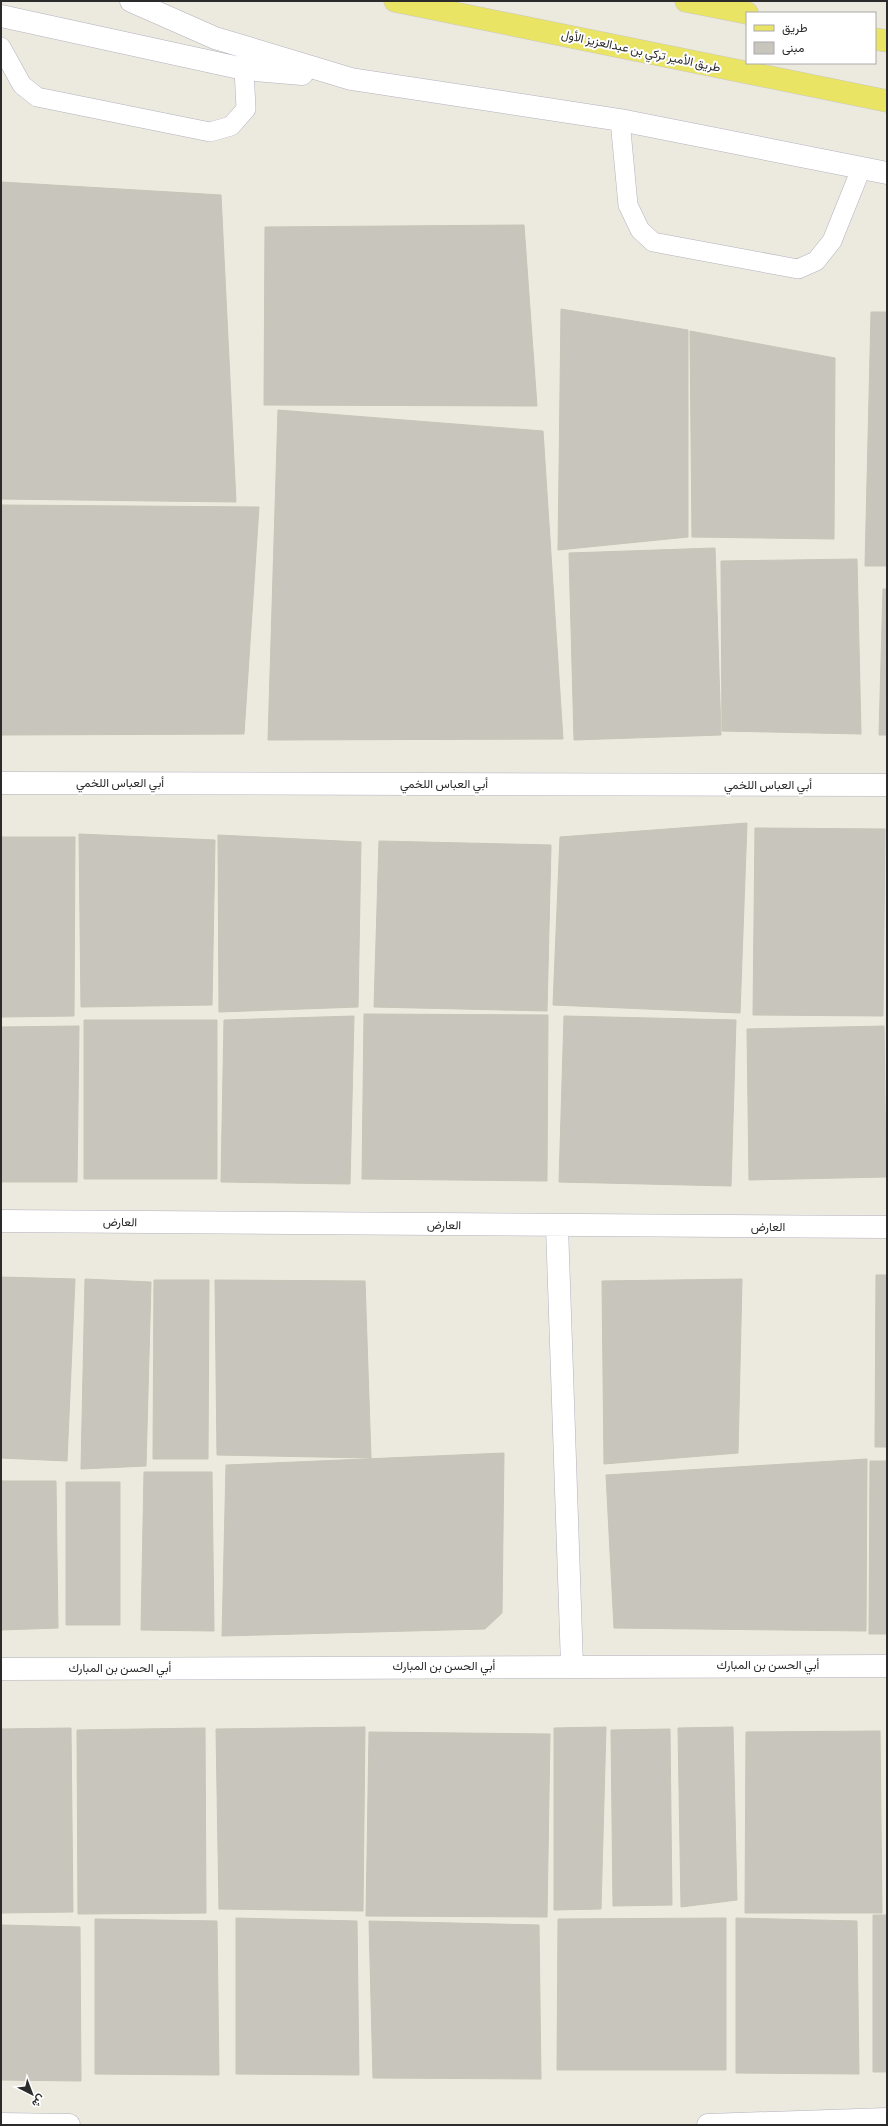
<svg xmlns="http://www.w3.org/2000/svg" width="888" height="2126" font-family="'Titillium Web',Vazirmatn,sans-serif">
<rect width="100%" height="100%" fill="#ece9de"/>
<path fill="#c8c5bd" stroke="#c7c5b7" d="M1,182L221,195L236,502L1,499Z
M524,225L537,406L264,405L265,227Z
M561,309L688,330V537L558,550Z
M871,312H887V566H865Z
M690,331L835,358L834,539L692,537Z
M278,410L543,431L563,739L268,740Z
M1,505L259,507L244,734L1,735Z
M715,548L721,735L574,740L569,553Z
M857,559L861,734L722,731L721,561Z
M883,589H887V735H879Z
M747,823L740,1013L553,1005L560,837Z
M755,828L885,829L883,1016L753,1015Z
M79,834L215,840L212,1005L81,1007Z
M218,835L361,842L358,1007L219,1012Z
M1,837H75L74,1016L1,1017Z
M379,841L551,845L547,1011L374,1007Z
M364,1014L548,1015L547,1181L362,1179Z
M354,1016L350,1184L221,1182L224,1020Z
M564,1016L736,1020L731,1186L559,1182Z
M84,1020H217V1179H84Z
M79,1026L77,1182H1V1027Z
M884,1026L886,1177L749,1180L747,1029Z
M876,1275H887V1447H875Z
M1,1277L75,1279L67,1461L1,1458Z
M85,1279L151,1282L146,1466L81,1469Z
M742,1279L738,1453L604,1464L602,1281Z
M154,1280H209L208,1459H153Z
M215,1280L365,1281L371,1458L217,1455Z
M504,1453L502,1613L485,1629L222,1636L226,1465Z
M867,1459L866,1631L614,1628L606,1475Z
M870,1461H887V1634H869Z
M144,1472H212L214,1631L141,1630Z
M1,1481H56L58,1628L1,1630Z
M66,1482H120V1625H66Z
M365,1727L363,1911L219,1909L216,1729Z
M606,1727L601,1909L554,1910V1728Z
M733,1727L737,1900L681,1907L678,1728Z
M71,1728L73,1912L1,1913V1729Z
M205,1728L206,1913L78,1914L77,1730Z
M670,1729L672,1905L613,1906L611,1730Z
M880,1731L882,1913H745L746,1732Z
M369,1732L550,1734L547,1917L366,1916Z
M873,1915H887V2072H873Z
M236,1918L357,1921L359,2075L236,2074Z
M726,1918V2070H557L558,1919Z
M736,1918L857,1921L859,2074L736,2073Z
M95,1919L217,1921L219,2075L95,2074Z
M369,1921L539,1925L541,2079L373,2078Z
M1,1925L80,1927L81,2081L1,2080Z"/>
<g fill="none" stroke-linecap="round" stroke-linejoin="round">
<defs>
<path id="lane" d="M1,47L22,85L37,97L210,132L231,126L246,109L244,69
M620,120L628,205L640,230L653,242L798,269L816,261L832,241L861,169"/>
<path id="street" d="M1,783L887,785
M1,1221L887,1227
M557,1226L572,1665
M1,1669L887,1666
M1,2124L69,2125
M708,2125L887,2119"/>
<path id="secondary" d="M131,1L215,38L351,79L620,120L887,173
M1,16L244,69L302,74"/>
<path id="primary" d="M395,1L887,101
M686,1L747,13
M875,39L887,41"/>
</defs>
<use href="#lane" stroke="#b1b1be" stroke-width="20"/>
<use href="#street" stroke="#b1b1be" stroke-width="23"/>
<use href="#secondary" stroke="#b1b1be" stroke-width="23"/>
<use href="#primary" stroke="#c8c8c8" stroke-width="23"/>
<use href="#lane" stroke="#fff" stroke-width="19"/>
<use href="#street" stroke="#fff" stroke-width="22"/>
<use href="#secondary" stroke="#fff" stroke-width="22"/>
<use href="#primary" stroke="#eae465" stroke-width="22"/>
</g>
<g text-anchor="middle" stroke-width="4" stroke-linejoin="round" paint-order="stroke">
<g font-size="12" fill="#2b2b2b" stroke="#fff">
<text transform="translate(641 51) rotate(12)" y="4">طريق الأمير تركي بن عبدالعزيز الأول</text>
<text x="120" y="787">أبي العباس اللخمي</text>
<text x="444" y="788">أبي العباس اللخمي</text>
<text x="768" y="789">أبي العباس اللخمي</text>
<text transform="translate(120 1222) rotate(1)" y="4">العارض</text>
<text transform="translate(444 1225) rotate(1)" y="4">العارض</text>
<text x="768" y="1231">العارض</text>
<text x="768" y="1669">أبي الحسن بن المبارك</text>
<text x="444" y="1670">أبي الحسن بن المبارك</text>
<text x="120" y="1672">أبي الحسن بن المبارك</text>
</g>
</g>
<rect width="888" height="2126" fill="none" stroke="#2b2b2b" stroke-width="4"/>
<rect x="746" y="12" width="130" height="52" fill="#ffffff" stroke="#aaaaaa"/>
<rect x="754" y="25" width="20" height="6" fill="#eae465" stroke="#aaaaaa"/>
<text x="782" y="32" font-size="12" fill="#2b2b2b">طريق</text>
<rect x="754" y="42" width="20" height="12" fill="#c8c5bd" stroke="#aaaaaa"/>
<text x="782" y="52" font-size="12" fill="#2b2b2b">مبنى</text>
<g transform="translate(32 2094) rotate(138)" stroke="#ffffff" stroke-width="3" paint-order="stroke">
<path d="M0-3L7 15L0 10L-7 15Z" fill="#2b2b2b"/>
<text y="-6" font-size="11" font-weight="bold" text-anchor="middle" fill="#2b2b2b">ش</text>
</g>
</svg>
